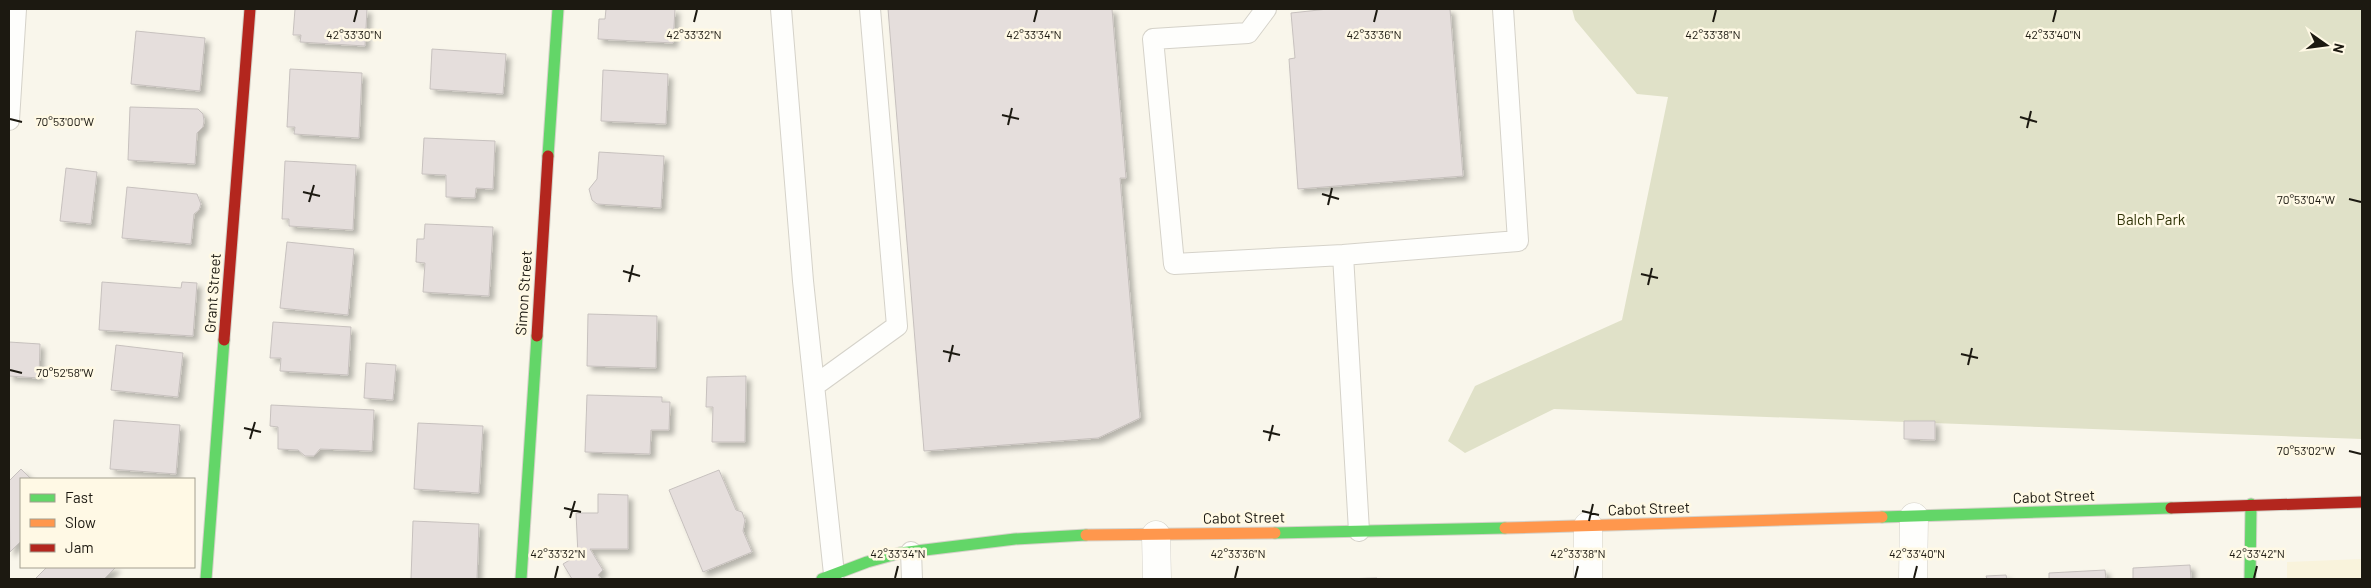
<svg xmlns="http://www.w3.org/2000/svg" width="2371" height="588" font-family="Barlow,sans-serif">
<defs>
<filter id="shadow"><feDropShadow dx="4.5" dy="4.5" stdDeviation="2.5" flood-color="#0004"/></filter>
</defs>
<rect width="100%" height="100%" fill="#f9f6eb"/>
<path fill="#f9f3dc" d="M2362,559V579H2287V562Z"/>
<path fill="#e0e1c8" d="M1572,9H2362V439L1554,409L1465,453L1448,441L1475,386L1622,320L1668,97L1637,94L1575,20Z"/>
<path fill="#e5dedc" stroke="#c7c1be" filter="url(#shadow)" d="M295,9H367L365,46L300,42L301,35H293Z
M606,9H675L673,43L598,39L599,19H605Z
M888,9H1112L1126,178H1120L1140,418L1098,438L924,451Z
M1328,9H1450L1463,176L1298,189L1289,59L1295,58L1291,13Z
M136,31L205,38L200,91L131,84Z
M432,49L506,54L503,94L430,89Z
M290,69L362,73L359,138L294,134L295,127H287Z
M603,70L668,74L666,124L601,121Z
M130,107L198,109L203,114L204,121L203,127L197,133L195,164L128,160Z
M424,138L495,141L493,189L476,188L475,198L446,197V175L422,174Z
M599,152L664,156L661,208L597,204L592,200L589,189L597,179Z
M285,161L356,165L353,230L289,226V219H282Z
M66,168L97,172L91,224L60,221Z
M127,187L197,194L201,204L199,210L194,214L191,244L122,238Z
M425,224L493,227L489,296L423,292L425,263L416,262L417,239H424Z
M287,242L354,249L348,315L280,308Z
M102,282L181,288L182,282L197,283L193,336L99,330Z
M588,314L657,316L656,368L587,366Z
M273,322L351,327L348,375L280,371L281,358H270Z
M9,342L40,344L39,378L9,376Z
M116,345L183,353L178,397L111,390Z
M366,363L396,365L393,400L364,398Z
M746,376L745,442H712L713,407H706L707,377Z
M587,395L662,397V402H670L669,430H651L650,454L585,452Z
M271,405L374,410L372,451L320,449L314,456H305L298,450L278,449V427L270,426Z
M114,420L180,425L176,474L110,469Z
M1904,421H1935V440L1904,439Z
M418,423L483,426L479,493L414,489Z
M21,469L31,479H21V541L10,552L9,481Z
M719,470L736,510L742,512L745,520L743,531L752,552L703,572L669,490Z
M598,494L628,495V549H590L603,570L598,575L601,579H572L563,564L578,555L576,513H598Z
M413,521L479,524L477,579H411Z
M2190,565L2191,579H2133V568Z
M47,567H116L104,579H38L36,578Z
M2105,570L2106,579H2049V573Z
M2006,575L2007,579H1987L1986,576Z
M1377,578V579H1339Z"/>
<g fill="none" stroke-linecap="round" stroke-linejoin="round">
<defs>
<path id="lane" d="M781,9L803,281L834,574
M1266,9L1248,33L1153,39L1174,264L1343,255L1518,241L1503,9
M9,120L16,9
M1343,255L1359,531
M814,386L897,326L870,9
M911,552L912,579"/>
<path id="street" d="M1156,535L1157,579
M1588,579V526
M1913,579L1914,517"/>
<path id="fast" d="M548,156L558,9
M1882,517L2171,508
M1275,533L1505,528
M206,579L224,340
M521,579L537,336
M822,579L867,562L900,553L1015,539L1086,535
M2250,579L2251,504"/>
<path id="slow" d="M1505,528L1882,517
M1086,535L1275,533"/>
<path id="jam" d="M537,336L548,156
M224,340L250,9
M2171,508L2362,502"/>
</defs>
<use href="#lane" stroke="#d5d2c9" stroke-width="22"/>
<use href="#street" stroke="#d5d2c9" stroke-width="29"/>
<use href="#fast" stroke="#d5d2c9" stroke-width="13"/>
<use href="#slow" stroke="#d5d2c9" stroke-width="13"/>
<use href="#jam" stroke="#d5d2c9" stroke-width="13"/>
<use href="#lane" stroke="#fefefc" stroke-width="20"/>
<use href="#street" stroke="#fefefc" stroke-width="28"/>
<use href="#fast" stroke="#63d668" stroke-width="11"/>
<use href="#slow" stroke="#ff974d" stroke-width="11"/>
<use href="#jam" stroke="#b3261e" stroke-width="11"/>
</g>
<path fill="none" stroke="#1c1911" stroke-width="2" d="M354,22L357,10M694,22L697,10M1034,22L1037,10M1374,22L1377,10M1713,22L1716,10M2053,22L2056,10M1002,115L1019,119M2020,117L2037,122M10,119L22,122M1008,125L1012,108M2027,128L2031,111M303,192L320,196M1322,194L1339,199M2349,199L2361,202M309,202L314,185M1328,205L1332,188M623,271L640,276M1641,274L1658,278M629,282L633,265M1648,285L1652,268M943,351L960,355M1961,354L1978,358M949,362L953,345M1968,365L1972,348M10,370L22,373M244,428L261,432M1263,431L1280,435M250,439L255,422M1269,441L1273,425M2349,451L2361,454M564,508L581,512M1582,511L1599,515M570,518L575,501M1589,521L1593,504M555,578L558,566M895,578L898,566M1235,578L1238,566M1575,578L1578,566M1914,578L1917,566M2254,578L2257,566"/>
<g text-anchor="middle" stroke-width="5" stroke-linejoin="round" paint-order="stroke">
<g font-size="15" fill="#313409" stroke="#fff9e5">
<text x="2151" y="225">Balch Park</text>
</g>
<g font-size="15" fill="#1c1911" stroke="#fff9e5">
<text transform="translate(213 293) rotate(-86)" y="5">Grant Street</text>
<text transform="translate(524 293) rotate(-86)" y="5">Simon Street</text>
<text transform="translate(2054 497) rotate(-2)" y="5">Cabot Street</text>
<text transform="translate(1649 509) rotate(-2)" y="5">Cabot Street</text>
<text transform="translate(1244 518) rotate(-1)" y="5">Cabot Street</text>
</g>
</g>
<g font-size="12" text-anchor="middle" fill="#1c1911" stroke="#fff9e5" stroke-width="5" stroke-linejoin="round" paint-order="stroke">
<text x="354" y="39">42°33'30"N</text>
<text x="694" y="39">42°33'32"N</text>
<text x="1034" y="39">42°33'34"N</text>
<text x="1374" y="39">42°33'36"N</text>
<text x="1713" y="39">42°33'38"N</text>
<text x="2053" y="39">42°33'40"N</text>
<text x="65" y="126">70°53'00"W</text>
<text x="2306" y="204">70°53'04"W</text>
<text x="65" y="377">70°52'58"W</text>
<text x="2306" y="455">70°53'02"W</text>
<text x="558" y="558">42°33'32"N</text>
<text x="898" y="558">42°33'34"N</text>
<text x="1238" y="558">42°33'36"N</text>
<text x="1578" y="558">42°33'38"N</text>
<text x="1917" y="558">42°33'40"N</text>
<text x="2257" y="558">42°33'42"N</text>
</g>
<rect width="2371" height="588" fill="none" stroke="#1c1911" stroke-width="20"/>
<rect x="20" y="478" width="175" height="90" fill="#fff9e5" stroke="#a49f90"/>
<rect x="30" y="494" width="25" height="8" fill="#63d668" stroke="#a49f90"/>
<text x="65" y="503" font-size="15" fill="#1c1911">Fast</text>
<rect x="30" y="519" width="25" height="8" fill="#ff974d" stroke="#a49f90"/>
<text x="65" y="528" font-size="15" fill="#1c1911">Slow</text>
<rect x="30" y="544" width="25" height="8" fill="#b3261e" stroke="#a49f90"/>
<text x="65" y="553" font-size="15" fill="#1c1911">Jam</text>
<g transform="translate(2326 45) rotate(104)" stroke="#fff9e5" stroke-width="4" paint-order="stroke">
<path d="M0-4L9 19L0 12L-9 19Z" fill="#1c1911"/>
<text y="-8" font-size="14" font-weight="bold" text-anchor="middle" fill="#1c1911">N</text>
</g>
</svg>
